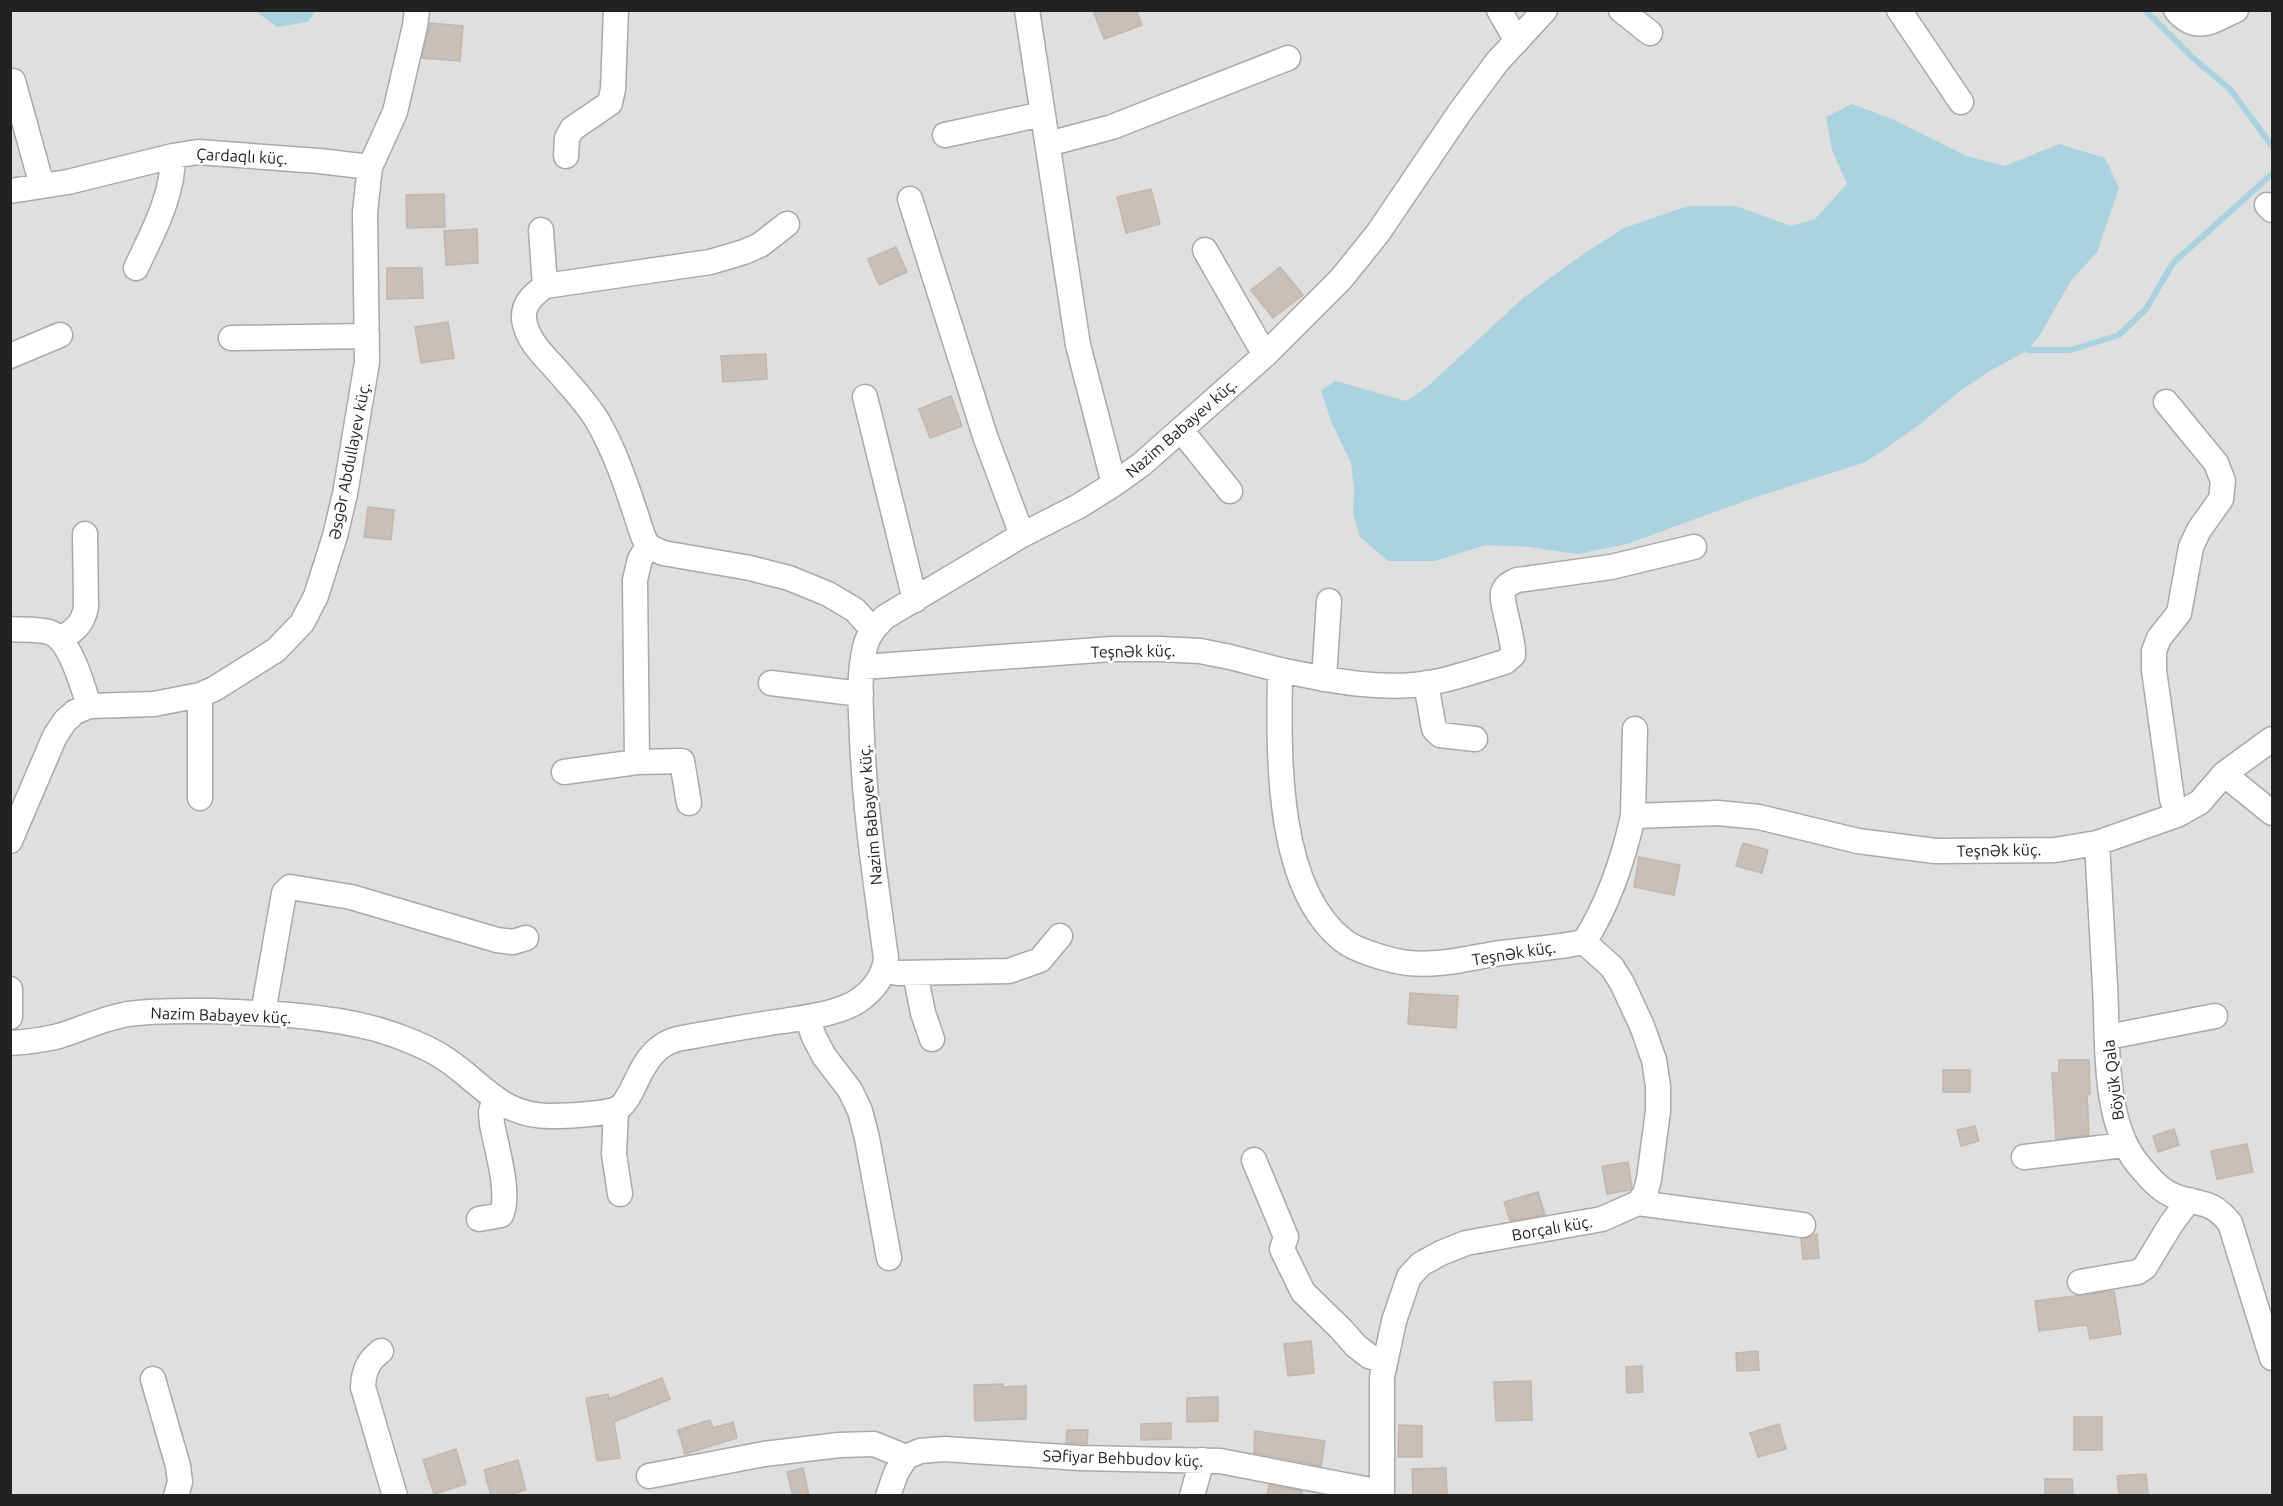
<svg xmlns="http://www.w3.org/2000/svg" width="2283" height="1506" font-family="Ubuntu,sans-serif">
<rect width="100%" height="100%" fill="#f2efe9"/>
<path fill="#e0dfdf" d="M11,11H2272V1495H11Z"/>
<path fill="#aad3df" d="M255,11H315L308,22L277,27Z
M1852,104L1894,120L1967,156L2005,166L2059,144L2105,158L2119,188L2097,252L2070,282L2042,332L2028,350L1990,371L1960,391L1919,425L1866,462L1753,498L1627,544L1577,554L1530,547L1486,545L1435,561H1388L1360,537L1353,513L1354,487L1351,463L1331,421L1321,390L1336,381L1406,401L1426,388L1523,298L1583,254L1624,228L1688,206H1736L1791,226L1815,219L1847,184L1832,150L1826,117Z"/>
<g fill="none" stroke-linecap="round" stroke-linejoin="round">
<path stroke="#aad3df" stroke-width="6" d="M2145,10L2193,58L2231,90L2272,146
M2028,350H2071L2119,335L2146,309L2173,263L2272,174"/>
</g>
<path fill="#c7bfb8" stroke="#c4b6ab" stroke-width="1.5" d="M1093,10H1136L1142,25L1104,39Z
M430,23L463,26L460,61L422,58Z
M1151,189L1160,224L1126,233L1117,197Z
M444,194L445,227L407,228L406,195Z
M477,229L478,263L446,265L444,231Z
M896,247L907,272L879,285L868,259Z
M1280,267L1303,295L1273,318L1251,290Z
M387,268H422L423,298L387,299Z
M448,322L454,358L421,363L415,327Z
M766,354L767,379L723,382L721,356Z
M951,396L962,426L930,438L919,409Z
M368,507L394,510L391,540L364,537Z
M1743,843L1768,850L1762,873L1736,866Z
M1639,857L1680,865L1674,895L1634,887Z
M1410,993L1458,996L1456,1028L1408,1024Z
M2059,1060H2089L2090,1094H2087L2089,1135L2056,1139L2052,1073H2059Z
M1943,1070H1970V1092H1943Z
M1975,1126L1979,1141L1961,1146L1957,1130Z
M2174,1129L2179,1145L2158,1152L2153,1136Z
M2247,1144L2253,1172L2217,1179L2211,1151Z
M1628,1162L1632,1188L1630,1190L1607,1194L1602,1166Z
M1538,1192L1545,1215L1510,1221L1504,1202Z
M1817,1234L1819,1258L1803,1259L1801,1239Z
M2114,1291L2121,1334L2090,1339L2087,1325L2039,1331L2035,1301Z
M1311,1341L1314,1373L1288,1376L1284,1344Z
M1758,1351L1759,1370L1737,1371L1736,1353Z
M1642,1366L1643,1392L1627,1393L1626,1367Z
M662,1378L670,1399L614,1422L620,1458L597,1461L586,1398L608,1394L609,1399Z
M1531,1381L1532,1420L1496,1421L1494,1382Z
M1003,1384V1387L1026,1386V1419L975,1421L974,1385Z
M1218,1397V1421L1187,1422V1398Z
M2074,1417H2102V1450H2074Z
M710,1420L713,1428L733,1422L737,1438L685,1454L678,1430Z
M1171,1423V1439L1141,1440V1424Z
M1779,1424L1786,1449L1758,1457L1750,1433Z
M1399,1425L1422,1426V1457H1398Z
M1067,1430H1088L1087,1444L1066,1443Z
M1255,1431L1325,1441L1321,1466L1254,1453Z
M456,1449L466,1484L434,1494L423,1460Z
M518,1460L526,1490L504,1496H491L484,1470Z
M803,1468L809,1496H793L787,1472Z
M1446,1468L1447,1496H1413L1412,1469Z
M2146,1474L2148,1496H2119L2117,1476Z
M2045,1479H2072L2073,1496H2045Z
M1269,1485L1302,1491V1496H1267Z"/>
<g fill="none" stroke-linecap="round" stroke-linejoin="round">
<defs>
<path id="minor" d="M1027,10L1078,345L1114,484
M1499,10L1517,41
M1621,10L1650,33
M1899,10L1961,102
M2176,10C2197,34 2212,21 2236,10
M13,81L42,186
M945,135L1043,114
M1048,144L1112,127L1288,58
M566,156L567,138L572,129L610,103L613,89L616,10
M10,191L68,182L173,156L198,152L319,161L370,167
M910,199L985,436L1022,535
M2267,205L2272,210
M787,224L760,245L744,252L710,262L545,286C533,295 523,303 524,319C527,343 548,359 562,376C574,390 588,405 597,420C618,456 630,497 643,536L648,546L663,553L750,568L789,578L828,594L855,610L872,629
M541,230L545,286
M1205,250L1265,355
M136,268C153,232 173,196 173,156
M231,338L367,336
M10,356L60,335
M865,397L915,600
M2166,402L2216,463L2223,481L2221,499L2199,530L2191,547L2179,613L2159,638L2154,651V670L2172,799L2177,815
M1181,430L1230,491
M10,629C23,630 37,629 49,632C70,638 83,687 89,706
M61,639C75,630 83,624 86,607L85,534
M863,667L1112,649H1160L1200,651L1230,657L1280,670C1279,750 1274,887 1344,941C1357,951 1391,961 1408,963C1438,966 1465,959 1494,954C1524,950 1554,948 1584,942C1609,903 1623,861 1633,816L1718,813L1759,817L1858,841L1935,851L2055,850L2097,843L2177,815L2200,802L2224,774L2272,739
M1280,670C1328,680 1380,691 1429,683C1454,679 1480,669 1505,662L1513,655C1514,638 1501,604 1503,593C1505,585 1511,583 1517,580L1611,567L1694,547
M1324,679L1329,601
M771,683L861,694
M1426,683L1434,729L1440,735L1475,739
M200,695V798
M637,762L635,580L640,559L648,546
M564,772L637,762L682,761L689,803
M2224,774L2272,813
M1633,816L1635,729
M10,841L55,736L65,721L75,712L89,706L154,704L200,695L214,689L276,650L302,623L316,596L335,536L345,494L367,362L365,212L370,167L395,112L415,26L417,10
M2097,843C2100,891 2102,938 2105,985C2108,1038 2102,1119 2137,1163C2147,1175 2159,1190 2174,1196C2200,1206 2209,1198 2230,1223L2272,1358
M884,971L900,973L1009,971L1040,960L1060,936
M915,973L923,1013L932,1039
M10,989V1017
M263,1013L284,893L290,887L351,897L497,940L513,942L526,938
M807,1017L814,1037L824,1056L850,1090L860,1111L867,1138L889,1258
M2108,1037L2215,1016
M10,1043C27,1042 43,1040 59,1036C82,1029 104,1018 128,1014C156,1010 184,1011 211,1011C266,1013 323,1015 376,1029C397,1035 429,1047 447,1060C484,1085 502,1117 552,1116C566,1116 602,1114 615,1110C638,1101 636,1046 682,1038C716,1032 749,1026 783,1021C807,1017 837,1014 858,1001C874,990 884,977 886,958C876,885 865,812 862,738C861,709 858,676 865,647C868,634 876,626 885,617L1022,535L1079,506L1114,484L1142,464L1265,355L1341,279L1378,233L1460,112L1497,62L1545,10
M616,1109L614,1154L620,1194
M2024,1157L2124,1145
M1254,1160L1286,1237L1282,1249L1303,1292L1341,1329L1356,1346L1369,1356L1385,1361
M1638,1203L1803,1225
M479,1219L501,1215C511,1195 496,1146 492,1124L491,1112L494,1099
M2080,1282L2138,1272L2145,1267L2171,1224L2189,1200
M381,1351C368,1361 364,1370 363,1387L395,1496
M153,1379L178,1466L180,1482L176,1496
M649,1476L764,1454L839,1445L874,1444L906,1457
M888,1496L896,1473L906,1457L920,1451L944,1449L1080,1458L1220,1461L1381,1492
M1192,1496L1202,1460
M1382,1496V1377L1394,1321L1409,1277L1421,1264L1441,1253L1466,1243L1602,1219L1638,1203L1645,1194L1649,1179L1658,1111V1086L1654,1060L1642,1026L1622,983L1612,967L1584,942"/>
</defs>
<use href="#minor" stroke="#a9a9a9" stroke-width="27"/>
<use href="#minor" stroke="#fff" stroke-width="24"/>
</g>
<g text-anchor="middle" stroke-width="5" stroke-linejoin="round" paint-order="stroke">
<g font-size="16" fill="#222" stroke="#fff">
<text transform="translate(242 156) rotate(3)" y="6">Çardaqlı küç.</text>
<text transform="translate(1181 428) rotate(-41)" y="6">Nazim Babayev küç.</text>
<text transform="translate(349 461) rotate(-79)" y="6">Əsgər Abdullayev küç.</text>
<text transform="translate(1133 651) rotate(-1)" y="6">Teşnək küç.</text>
<text transform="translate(870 815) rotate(-95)" y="6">Nazim Babayev küç.</text>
<text transform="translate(1999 850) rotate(-1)" y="6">Teşnək küç.</text>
<text transform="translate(1514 953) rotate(-9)" y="6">Teşnək küç.</text>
<text transform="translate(221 1015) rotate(2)" y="6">Nazim Babayev küç.</text>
<text transform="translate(2113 1080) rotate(-97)" y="6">Böyük Qala</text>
<text transform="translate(1552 1228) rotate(-10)" y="6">Borçalı küç.</text>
<text transform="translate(1123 1458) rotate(2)" y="6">Səfiyar Behbudov küç.</text>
</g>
</g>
<rect width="2283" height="1506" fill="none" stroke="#222222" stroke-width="24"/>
</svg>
